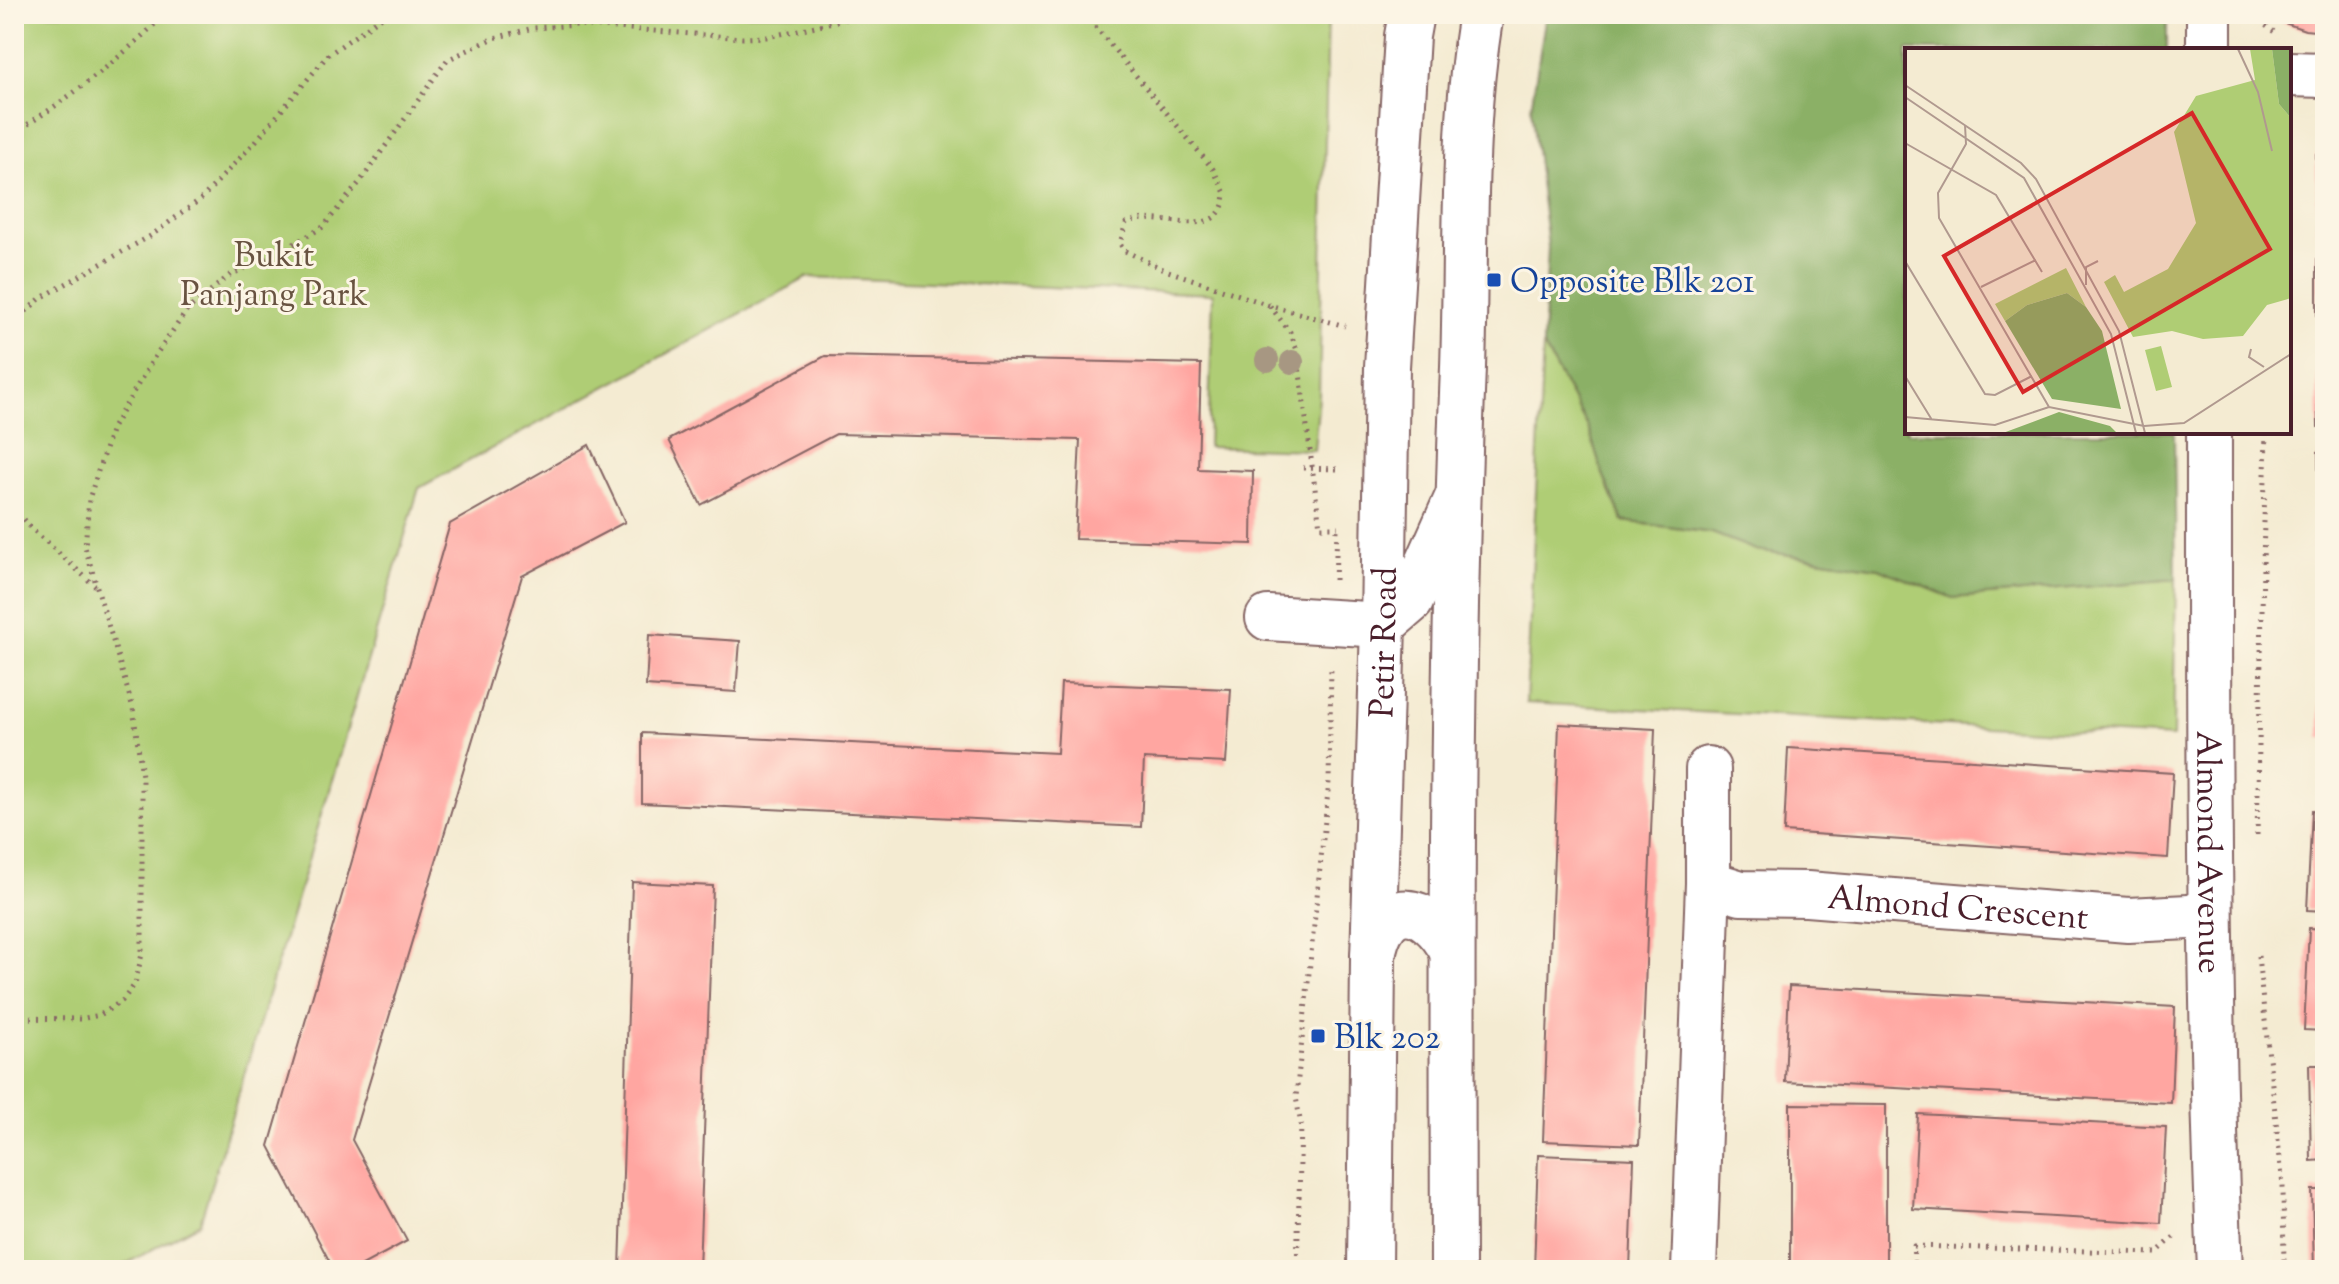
<svg xmlns="http://www.w3.org/2000/svg" width="2339" height="1284" font-family="'Sorts Mill Goudy',serif">
<rect width="100%" height="100%" fill="#fcf5e5"/>
<filter id="ink" filterUnits="userSpaceOnUse"><feTurbulence type="fractalNoise" baseFrequency=".0125" numOctaves="2"/><feDisplacementMap in="SourceGraphic" scale="16" xChannelSelector="R" yChannelSelector="G"/><feConvolveMatrix kernelMatrix="1 2 1 2 8 2 1 2 1" color-interpolation-filters="sRGB"/></filter>
<filter id="wash" filterUnits="userSpaceOnUse"><feTurbulence type="fractalNoise" baseFrequency=".006" numOctaves="4" result="noise"/><feDisplacementMap in="SourceGraphic" scale="32" xChannelSelector="R" yChannelSelector="G"/><feGaussianBlur stdDeviation="1.8" result="paint"/><feColorMatrix in="noise" values="0 0 0 0 0 0 0 0 0 0 0 0 0 0 0 0 0 1.4 0 .05"/><feComposite in="paint" operator="in"/></filter>
<g filter="url(#wash)">
<rect width="100%" height="100%" fill="#f4ebd2"/>
<path fill="#afcd74" stroke="#7c7650" stroke-width="2" d="M14,14H1328L1319,396L1314,450L1208,447L1213,294L808,277L419,488L200,1223L115,1270H14Z
M1543,345L1588,427L1603,474L1623,521L1712,533L1756,550L1878,568L1953,598L2176,579L2173,737L1526,703Z"/>
<path fill="#8bb066" stroke="#6a6848" stroke-width="2" d="M1546,14H2167V50H1907V432H2174L2176,579L1953,598L1878,568L1756,550L1712,533L1623,521L1603,474L1588,427L1543,345L1548,247L1531,108Z"/>
<g id="blocks">
<path fill="#ffa6a1" d="M2269,14H2325V32L2305,30L2270,18Z
M2316,154H2325V232H2317Z
M2317,251H2325V329H2317Z
M2317,350H2325V427H2318Z
M825,356L1201,364L1198,469L1253,471L1252,544L1075,539L1080,440L836,434L701,505L669,440Z
M589,445L625,522L522,576L352,1140L407,1241L353,1270H334L269,1146L450,524Z
M2318,452H2325V529H2319Z
M2318,554H2325V631H2319Z
M649,635L740,641L736,692L646,686Z
M2320,660H2325V738H2320Z
M1061,683L1231,689L1226,763L1144,759L1141,827L642,803V733L1057,753Z
M1559,724L1655,729L1639,1145L1543,1141Z
M1788,748L2173,773L2168,858L1784,832Z
M2312,810L2325,811V911L2307,910Z
M632,882L713,886L699,1270H620Z
M2309,928L2325,929V1031L2304,1030Z
M1789,986L2175,1007L2171,1103L1785,1082Z
M2309,1065H2325V1160L2311,1161Z
M1790,1104L1886,1105V1270H1790Z
M1918,1114L2166,1127L2161,1223L1913,1209Z
M1538,1155L1634,1159L1630,1270H1534Z
M2312,1190H2325V1270H2314Z"/>
</g>
</g>
<g filter="url(#ink)">
<use href="#blocks" fill-opacity="0" stroke="#866665" stroke-width="2"/>
<g fill="none" stroke-linecap="round" stroke-linejoin="round">
<defs>
<g id="minor">
<path d="M2209,50V14"/>
<path d="M2289,74L2325,75"/>
<path id="s1" d="M2209,432C2209,712 2208,991 2220,1270"/>
<path d="M1268,618L1383,625L1411,601L1457,498"/>
<path id="s2" d="M1708,883L1741,893L1807,894L2128,920L2209,916"/>
<path d="M1694,1270L1708,883V769"/>
</g>
<g id="major">
<path d="M1373,956C1383,895 1427,903 1452,951"/>
<path id="s3" d="M1370,1270L1373,959L1383,625L1387,367L1407,36L1411,14"/>
<path d="M1453,1270C1452,969 1451,668 1463,367C1467,249 1461,131 1481,14"/>
</g>
</defs>
<use href="#minor" stroke="#866665" stroke-width="48"/>
<use href="#major" stroke="#866665" stroke-width="48"/>
<path stroke="#866665" stroke-width="5" stroke-dasharray="2 6" stroke-linecap="butt" d="M559,14L577,25
M573,14L578,25L743,38L768,37L867,14
M1085,14L1213,169L1225,193C1222,247 1156,208 1126,223L1120,243L1123,250L1165,270L1269,305L1345,326
M2253,16L2277,34
M14,133C70,98 118,61 165,14
M1270,306L1290,332L1297,350L1320,527H1338
M14,322L41,298L152,235L202,198L255,142L328,55L386,14
M1303,468L1338,469
M14,507L32,529L95,586
M1335,580L1337,530
M2257,835L2266,432
M2258,956L2283,1186L2284,1270
M14,1018L80,1019L100,1015L122,1001L135,984L142,954V776L133,708L85,547L89,499L112,428L155,356L188,309L230,275L282,251L323,227L359,183L447,60L494,38L533,28L578,25
M1297,1270L1301,1125L1296,1097L1329,782L1331,666
M1913,1270L1914,1246L2156,1253L2174,1237"/>
<use href="#minor" stroke="#fff" stroke-width="44"/>
<use href="#major" stroke="#fff" stroke-width="44"/>
</g>
<g fill="#a79782">
<circle cx="1267" cy="360" r="12"/>
<circle cx="1292" cy="362" r="12"/>
</g>
</g>
<g fill="#1a4fb4" stroke="#fcf5e5" stroke-width="3">
<rect x="1486" y="272" width="16" height="16" rx="4"/>
<rect x="1310" y="1028" width="16" height="16" rx="4"/>
</g>
<g text-anchor="middle" stroke-width="6" stroke-linejoin="round" paint-order="stroke">
<g font-size="34" fill="#685341" stroke="#fcf5e5">
<text x="274" y="266">Bukit<tspan x="274" dy="39">Panjang Park</tspan></text>
</g>
<g font-size="34" fill="#164399" stroke="#fcf5e5" text-anchor="start">
<text x="1510" y="292">Opposite Blk 201</text>
<text x="1334" y="1048">Blk 202</text>
</g>
<g font-size="34" fill="#4a1f2b" stroke="#fcf5e5">
<text dy="12" stroke="none"><textPath href="#s3" startOffset="628">Petir Road</textPath></text>
<text dy="12" stroke="none"><textPath href="#s1" startOffset="420">Almond Avenue</textPath></text>
<text dy="12" stroke="none"><textPath href="#s2" startOffset="252">Almond Crescent</textPath></text>
</g>
</g>
<g transform="translate(1905 48)">
<rect width="386" height="386" fill="#f4ebd2"/>
<path d="M345,1H367L374,56L386,70V250L362,257L338,288L298,291L267,283L228,289L199,234L210,227L219,244L263,221L291,175L269,84L291,48L350,32ZM161,220L181,259L162,245L122,257L100,273L90,256ZM256,298L267,339L251,343L240,302Z" fill="#afcd74"/>
<path d="M367,1H386V70L374,56ZM162,245L181,259L197,283L216,361L147,351L100,273L122,257ZM154,364L205,378L212,385H98Z" fill="#8bb066"/>
<path fill="none" stroke="#b0998f" stroke-width="2" d="M333,1L353,44L367,103M0,37L116,115L131,131L214,283L240,385M0,49L119,130L206,286L231,385M60,77L61,96L33,145L34,170L144,359M0,95L91,147L137,224M52,201L85,183M0,213L80,346L90,347L127,328M181,237V219L193,213M76,239L131,212M346,301L344,309L359,319M0,328L27,372M0,369L90,377L144,359L239,378L279,375L386,306"/>
<path fill="#d62828" fill-opacity="0.15" stroke="#d62828" stroke-width="4" d="M287,65L365,201L118,344L39,208Z"/>
<rect width="386" height="386" fill="none" stroke="#4a1f2b" stroke-width="4"/>
</g>
<rect width="2339" height="1284" fill="none" stroke="#fcf5e5" stroke-width="48"/>
</svg>
